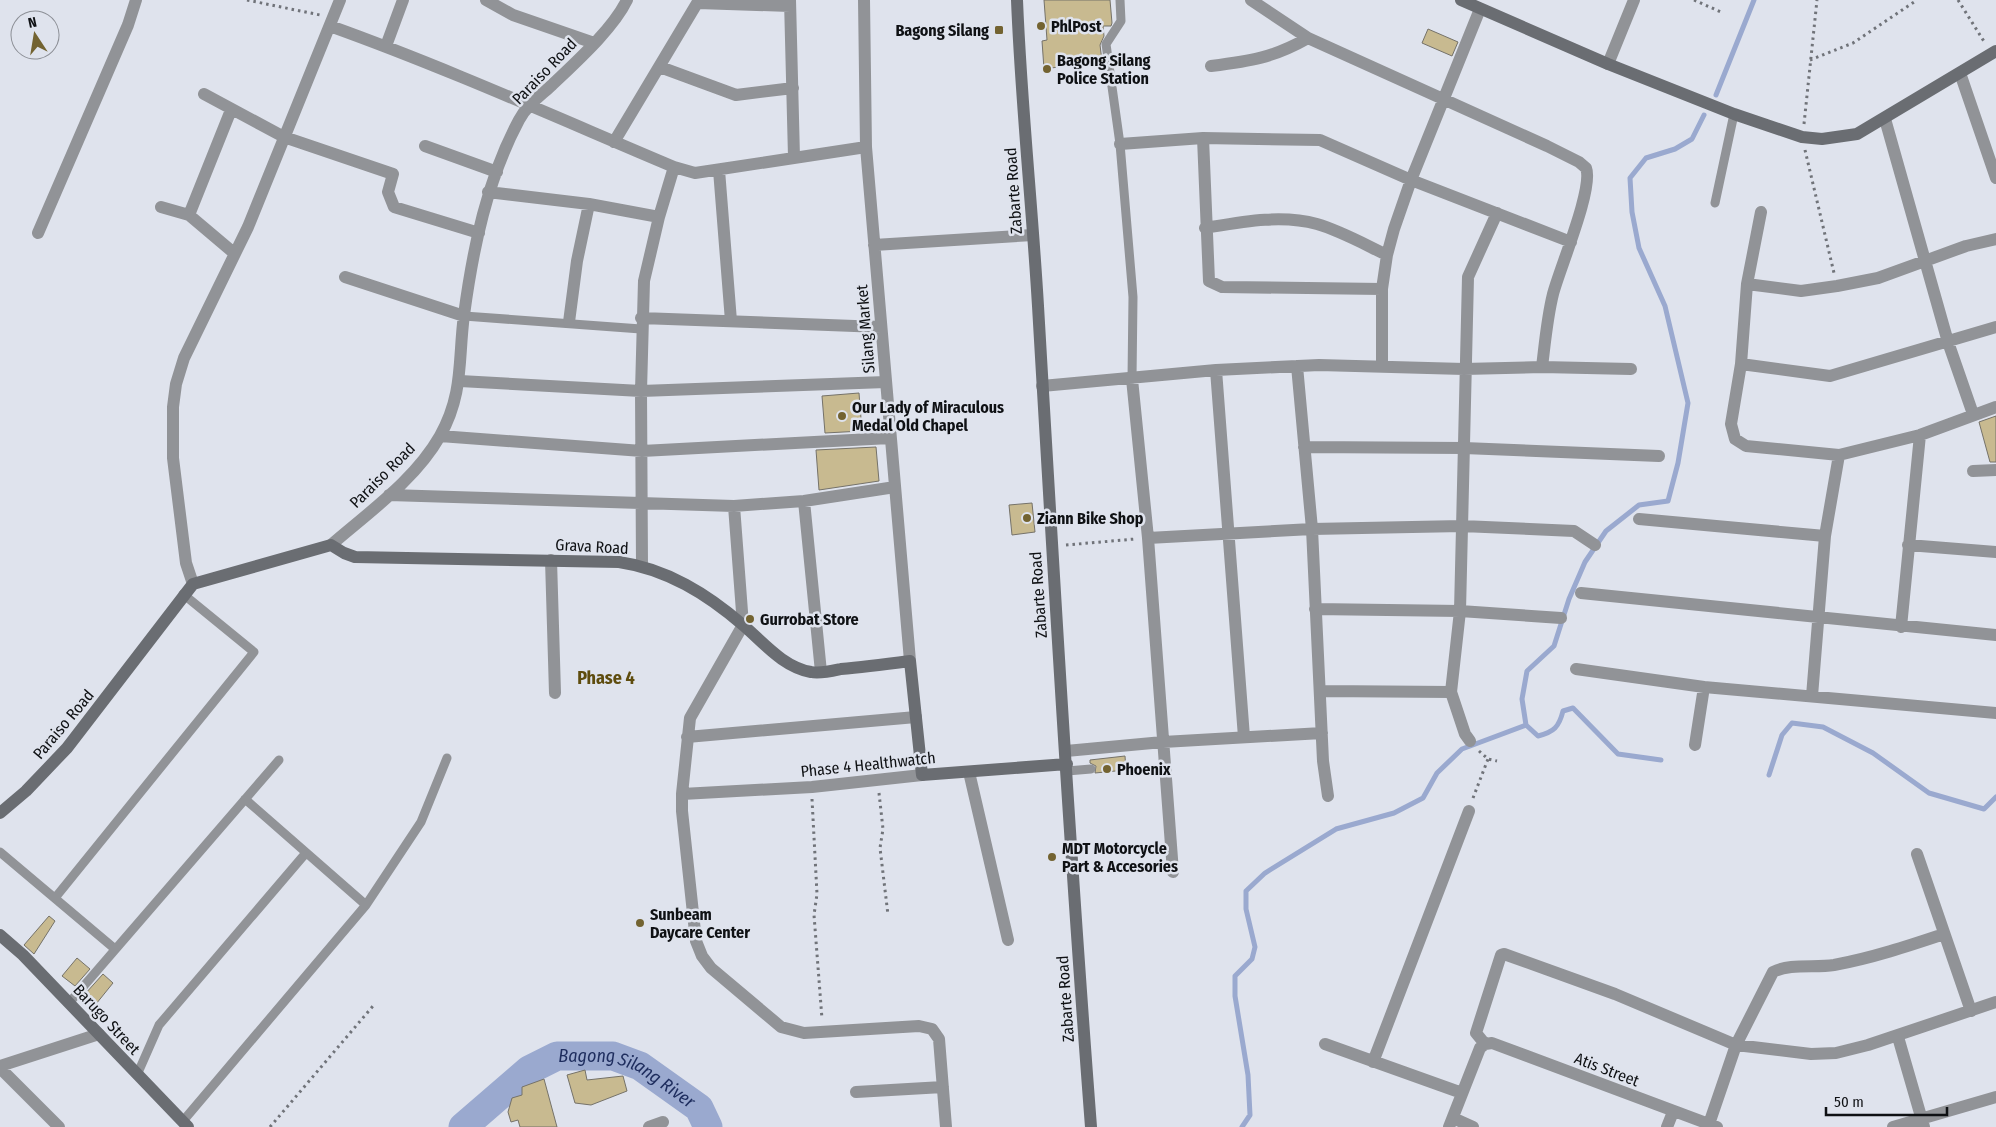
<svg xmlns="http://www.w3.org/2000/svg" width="1996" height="1127" font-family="'Fira Sans Condensed',sans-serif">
<rect width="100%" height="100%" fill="#dfe3ed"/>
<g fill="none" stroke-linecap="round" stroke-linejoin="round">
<path stroke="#9aa9cf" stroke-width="5" d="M1716,95L1754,0
M1661,760L1618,754L1573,708L1563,711C1559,727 1554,732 1538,736L1526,725L1522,699L1527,671L1554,646L1569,599L1585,562L1606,531L1639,505L1668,501L1678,463L1688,403L1665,306L1639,248L1632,212L1630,178L1646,158L1675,149L1692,139L1704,115
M1769,775L1782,735L1792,723L1823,727L1873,753L1929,793L1984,809L1996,797
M1242,1127L1250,1115L1248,1075L1235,996V976L1252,959L1255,947L1246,909V891L1265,873L1336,829L1394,813L1423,798L1437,773L1462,749L1526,725"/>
<path stroke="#9aa9cf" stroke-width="29" id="s1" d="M463,1127L529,1070L557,1056H613L640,1066L699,1108L708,1127"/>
</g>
<path fill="#c8ba90" stroke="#757269" d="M1044,0H1110L1112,23L1111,26H1103L1104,36L1100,45L1102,61L1044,69L1042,41L1047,40Z
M1428,29L1458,42L1452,56L1422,43Z
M859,393L862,431L825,433L822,396Z
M1996,416V462H1990L1979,422Z
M876,447L879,481L819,490L816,450Z
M1032,503L1035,532L1012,535L1009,505Z
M1125,756L1126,770L1095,773L1096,766L1090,763V760Z
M49,916L55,921L34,954L24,945Z
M77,958L90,969L75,986L62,976Z
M103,974L113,983L96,1004L85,994Z
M585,1070L587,1080L623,1076L627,1091L591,1105L575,1103L567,1075Z
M544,1079L557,1127H520L518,1120L511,1122L508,1112L512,1098L522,1095V1087Z"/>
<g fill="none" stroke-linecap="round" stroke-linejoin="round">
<path stroke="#707379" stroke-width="3" stroke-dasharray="2.5 4" stroke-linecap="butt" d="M247,0L320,15
M1694,0L1721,12
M1958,0L1985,43
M1810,60L1853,43L1917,0
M1804,124L1817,0
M1805,150L1834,273
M1066,545L1135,539
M1479,751L1488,759L1497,761
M879,793L883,829L880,848L888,915
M1473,798L1488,759
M812,799L817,894L814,915L822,1019
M270,1127L373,1006"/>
<path stroke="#919397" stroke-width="9" d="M1120,0L1121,21L1106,44L1120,144L1133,297L1132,379
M1715,203L1734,114
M464,316L641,329
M1067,771L1091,769
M245,799L366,905
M0,852L115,949
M55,898L254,652L183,594
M69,1003L279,760
M137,1075L159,1025L305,854
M183,1121L366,905L421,822L447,758"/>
<path stroke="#919397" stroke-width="12" d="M486,0L513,15L594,43
M790,0L794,157
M864,0L866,147L910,661
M1251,0L1308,38L1547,146L1579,162L1586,168C1594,188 1559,270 1553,294C1547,318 1545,343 1542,367
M698,3L790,6
M330,26C447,68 560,119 674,167L695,173L866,147
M386,46L403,0
M1608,64L1634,0
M1211,66C1250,61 1273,58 1308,38
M660,67L736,95L793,88
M1960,73L1996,178
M204,94L284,137L393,174L388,192L394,207L479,233
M1885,119L1948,342L1973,414
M1203,138L1209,281L1222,287L1382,289
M614,142L699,0
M1120,144L1203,138L1320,140L1411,180L1571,242
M425,146L497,172
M719,170L731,321
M488,192L589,204L659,217
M161,207L189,215L234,253
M1761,212L1747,284L1741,364L1731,424L1735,439L1746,446L1839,455L1920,435L1996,407
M189,215L231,110
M1205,228C1241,222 1281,214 1317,224C1341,231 1364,244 1387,255
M38,233L128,25L136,0
M874,245L1033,235
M345,277L464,316
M1747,284L1801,291L1837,286L1878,278L1966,246L1996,239
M641,318L881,327
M569,322L577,261L589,204
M1741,364L1830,376L1996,327
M1297,366L1312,529L1323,761L1328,796
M1382,366V289L1387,255L1394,229L1411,180L1480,9
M1216,370L1244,737
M1132,379L1148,538L1173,872
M460,381L641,391L886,382
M1042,386L1216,370L1319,365L1464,369L1542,367L1631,369
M440,436L642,451L890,438
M1304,447L1464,448L1659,456
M1973,471L1996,470
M389,495L734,506L804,501L895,487
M804,501L821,672
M1639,519L1825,536
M1148,538L1312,529L1462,526L1574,531L1595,545
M331,545C369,512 415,480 440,436C464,393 458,360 464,315C473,248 487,180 519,120C527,105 540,96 552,85C576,62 613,29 627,0
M1908,545L1996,552
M551,560L555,693
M642,566L641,391L644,281L659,217L674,167
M193,584L186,563L173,458V407L176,384L184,358L248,227L340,0
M1581,593L1996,635
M1315,609L1460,611L1561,618
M1901,627L1920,435
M1576,669L1704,687L1996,713
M1321,691L1451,692
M1812,696L1825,536L1839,455
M687,737L916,717
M1470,741L1465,734L1451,692L1460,611L1468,277L1497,213
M1695,745L1704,687
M1066,751L1163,742L1322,733
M969,772L1008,940
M922,775L812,787L682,794V811L696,941L702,956L711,968L781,1027L804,1033L919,1026L932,1029L939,1039L946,1127
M682,794L690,718L743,625L734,506
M1917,854L1971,1011
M1898,1037L1924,1127
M1325,1044L1462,1093
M1485,1044L1476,1033L1501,955L1504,954L1615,994L1736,1045L1811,1054L1836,1053L1868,1045L1996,1002
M1485,1044L1492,1043L1717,1127
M1373,1062L1469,811
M0,1066L99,1034
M0,1068L59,1127
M856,1092L943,1087
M1453,1118L1473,1127
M1709,1124L1736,1045L1773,972C1790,963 1815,968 1834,965C1872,958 1908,946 1944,934
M649,1127L663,1122
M1449,1127L1480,1048L1485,1044
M1667,1127L1673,1112
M1893,1127L1996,1097"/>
<path stroke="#6a6d72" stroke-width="12" d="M1017,0C1021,102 1032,204 1038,306C1054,580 1070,853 1091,1127
M1461,0L1608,64L1734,114L1802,137L1822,139L1857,134L1996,51
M0,813L26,791L67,748L193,584L331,545L344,553L355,557L619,562C667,569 707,594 743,625C764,643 783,667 811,672C820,674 832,671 841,669C864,667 887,664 910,661L922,775L1067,764
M0,935L23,955L188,1127"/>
</g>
<g fill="#736331" stroke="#dfe3ed" stroke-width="2">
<circle cx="1041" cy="26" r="5"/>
<rect x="994" y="25" width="10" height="10" rx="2.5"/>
<circle cx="1047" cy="69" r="5"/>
<circle cx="842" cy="416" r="5"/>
<circle cx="1027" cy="518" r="5"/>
<circle cx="750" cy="619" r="5"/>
<circle cx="1107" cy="769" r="5"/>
<circle cx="1052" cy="857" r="5"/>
<circle cx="640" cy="923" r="5"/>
</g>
<g text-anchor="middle" stroke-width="5" stroke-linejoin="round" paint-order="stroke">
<g font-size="16" font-weight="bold" fill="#0f1114" stroke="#dfe3ed" text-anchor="start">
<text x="1051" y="32">PhlPost</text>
<text x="989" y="36" text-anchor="end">Bagong Silang</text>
<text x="1057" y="66">Bagong Silang<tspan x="1057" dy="18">Police Station</tspan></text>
<text x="852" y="413">Our Lady of Miraculous<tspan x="852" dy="18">Medal Old Chapel</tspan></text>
<text x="1037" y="524">Ziann Bike Shop</text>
<text x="760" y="625">Gurrobat Store</text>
<text x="1117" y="775">Phoenix</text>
<text x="1062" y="854">MDT Motorcycle<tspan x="1062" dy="18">Part &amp; Accesories</tspan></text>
<text x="650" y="920">Sunbeam<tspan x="650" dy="18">Daycare Center</tspan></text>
</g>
<g font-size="16" fill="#0f1114" stroke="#dfe3ed">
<text transform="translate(544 71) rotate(-46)" y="6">Paraiso Road</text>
<text transform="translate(1013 191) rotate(-94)" y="6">Zabarte Road</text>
<text transform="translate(865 329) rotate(-95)" y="6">Silang Market</text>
<text transform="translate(382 475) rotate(-45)" y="6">Paraiso Road</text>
<text transform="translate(592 546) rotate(3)" y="6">Grava Road</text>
<text transform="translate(1038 595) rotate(-94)" y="6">Zabarte Road</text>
<text transform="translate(63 724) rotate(-50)" y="6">Paraiso Road</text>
<text transform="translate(868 764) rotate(-6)" y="6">Phase 4 Healthwatch</text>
<text transform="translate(1065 999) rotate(-94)" y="6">Zabarte Road</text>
<text transform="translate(107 1019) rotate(47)" y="6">Barugo Street</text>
<text transform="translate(1607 1069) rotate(21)" y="6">Atis Street</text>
</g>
<g font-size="18" font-weight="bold" fill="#5e4c0e" stroke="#dfe3ed">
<text x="606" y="684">Phase 4</text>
</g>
<g font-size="18" font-style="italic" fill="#1e2d5e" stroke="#dfe3ed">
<text dy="6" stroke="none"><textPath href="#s1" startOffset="194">Bagong Silang River</textPath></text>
</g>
</g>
<g transform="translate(35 35) rotate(348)"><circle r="24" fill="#dfe3ed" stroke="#8c8f96"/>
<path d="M0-4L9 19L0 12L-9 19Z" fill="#736331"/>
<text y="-8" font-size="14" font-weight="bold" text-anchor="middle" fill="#0f1114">N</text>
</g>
<path d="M1826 1107v8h121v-8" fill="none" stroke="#0f1114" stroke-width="2.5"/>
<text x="1834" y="1107" font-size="15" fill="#0f1114" stroke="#dfe3ed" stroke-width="4" paint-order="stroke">50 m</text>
</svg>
